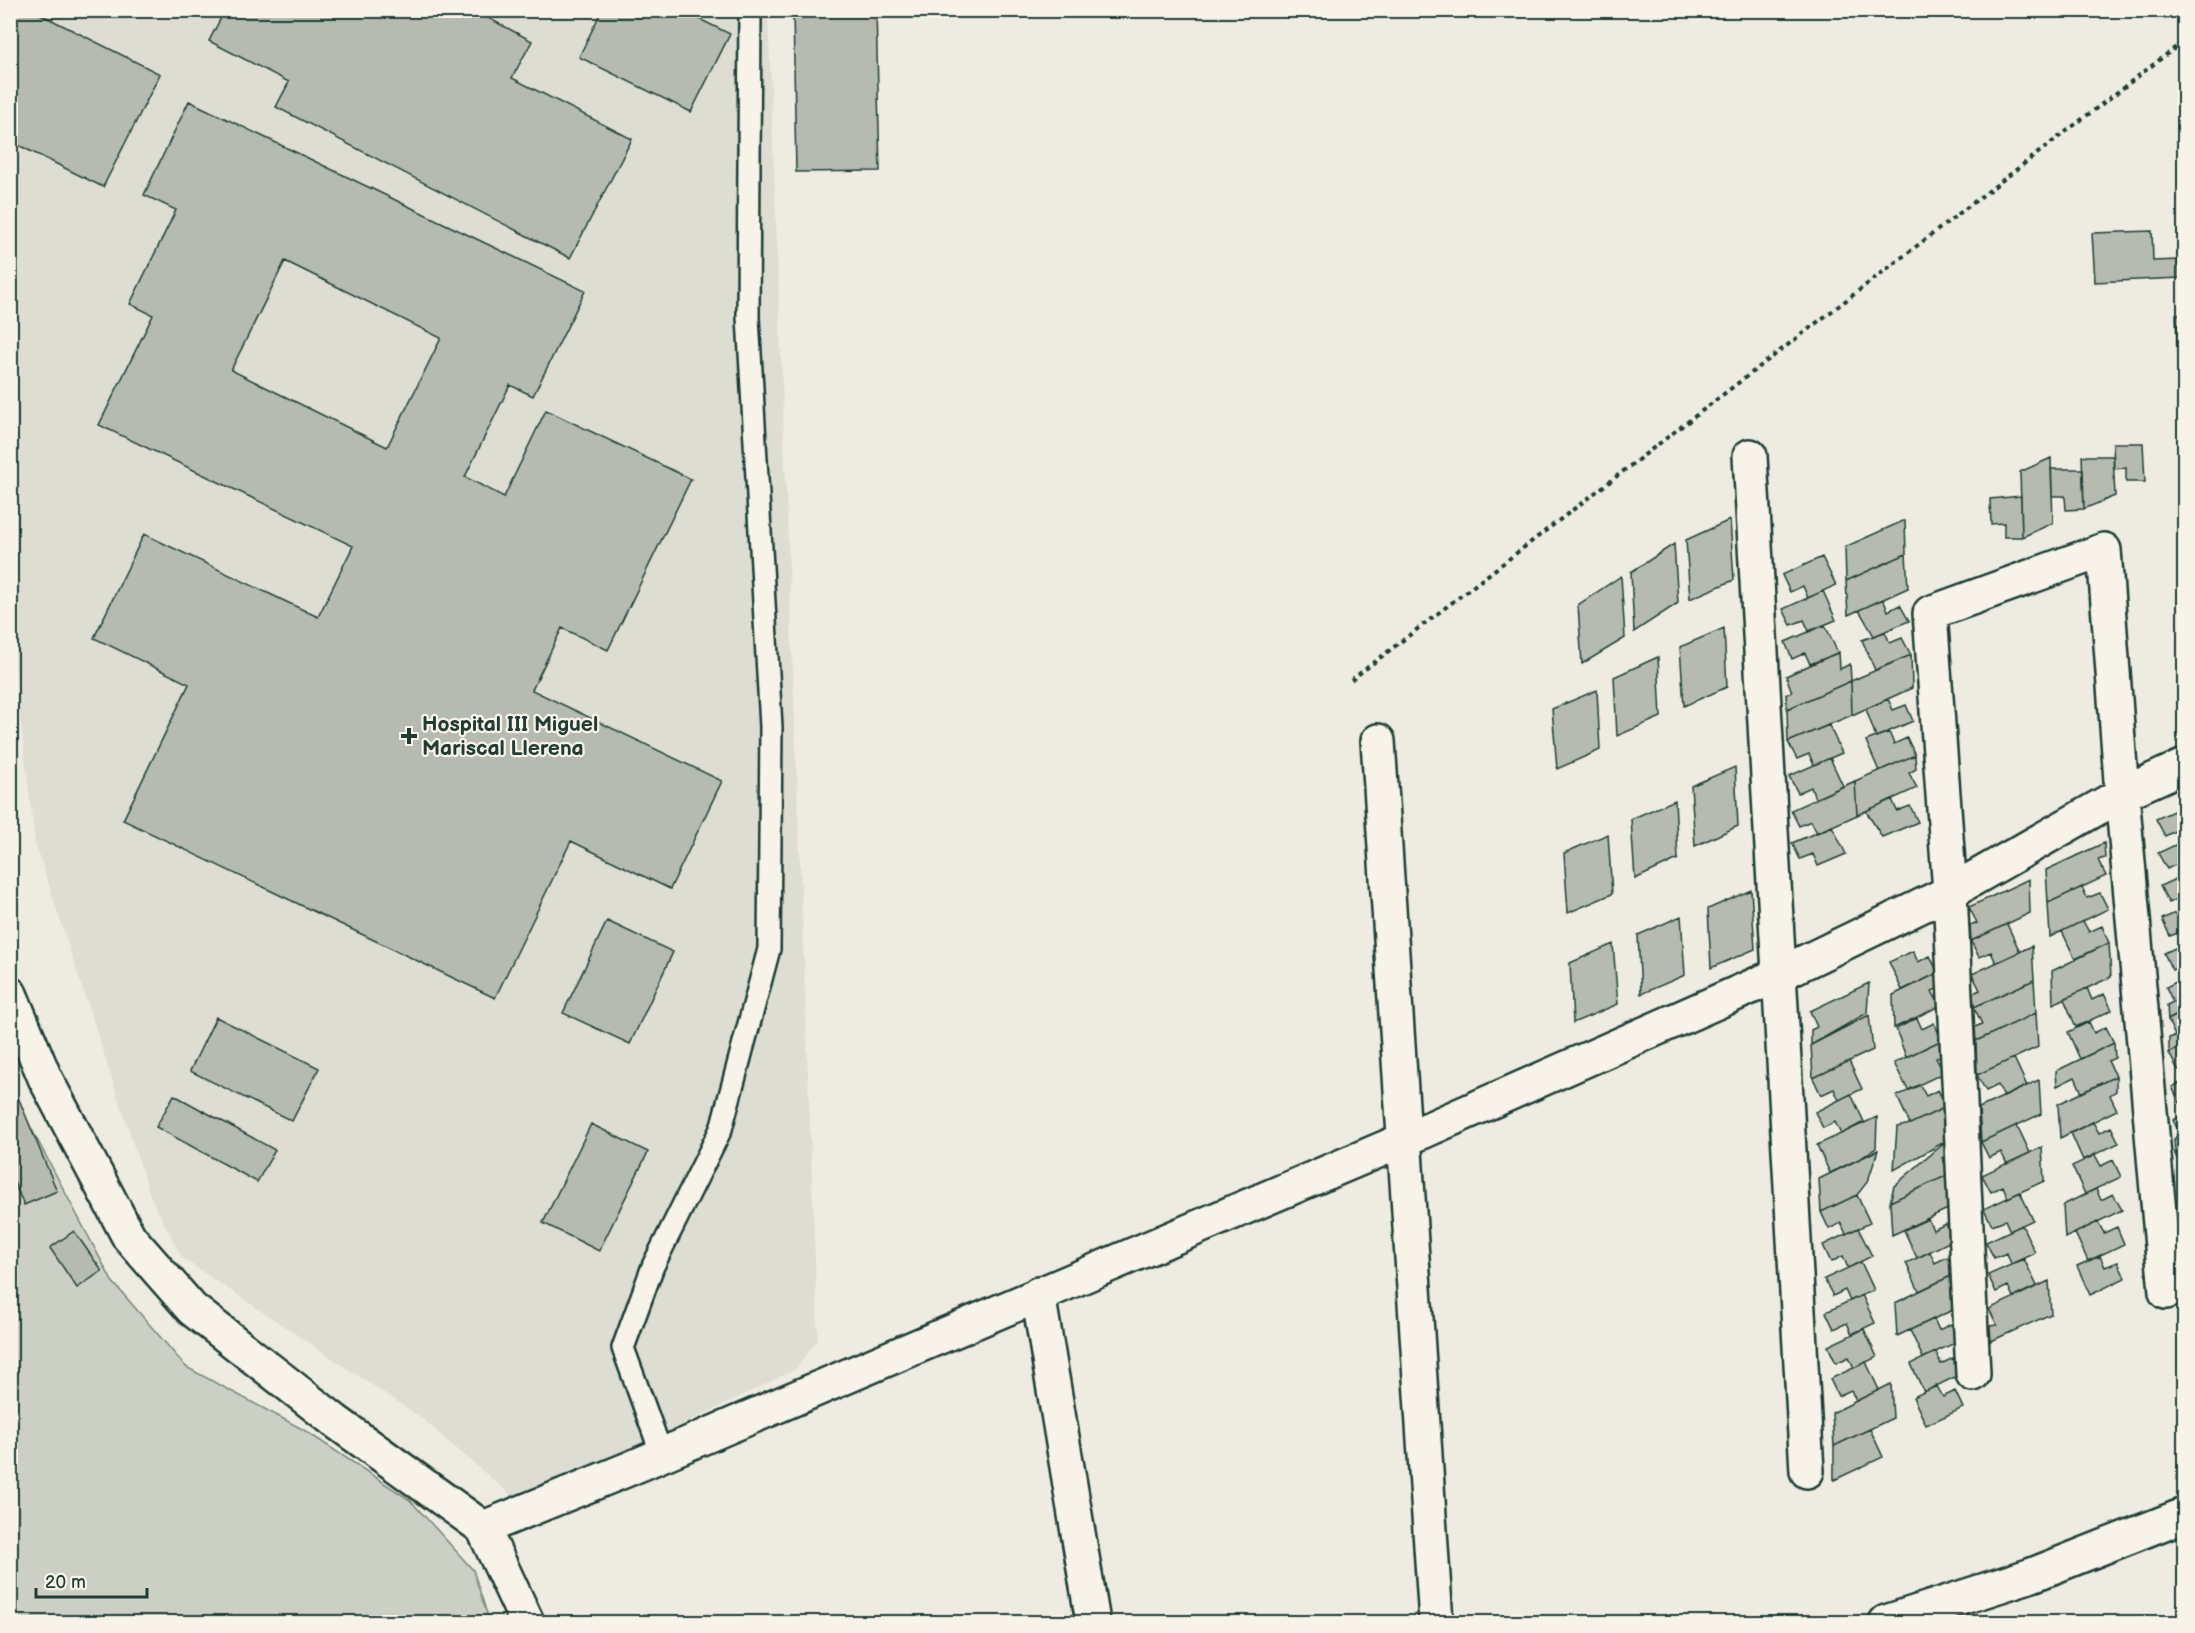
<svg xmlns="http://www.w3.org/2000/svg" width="2195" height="1633" font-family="'Balsamiq Sans',sans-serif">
<rect width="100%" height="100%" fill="#eeece1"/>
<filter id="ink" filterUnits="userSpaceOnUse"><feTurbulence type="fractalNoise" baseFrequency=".0167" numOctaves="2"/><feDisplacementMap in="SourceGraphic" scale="12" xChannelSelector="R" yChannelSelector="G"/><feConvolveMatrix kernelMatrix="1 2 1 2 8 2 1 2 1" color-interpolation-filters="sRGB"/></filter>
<g filter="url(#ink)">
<path fill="#ddddd2" d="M10,11H768L818,1339L796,1369L521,1504L420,1417L182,1258L151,1198L35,843L10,630Z"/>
<path fill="#cccfc4" stroke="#76867c" stroke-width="1.5" d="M10,1088L112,1281L186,1367L304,1430L410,1500L473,1570L488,1617L486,1622H11Z"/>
<path fill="#b5bbb0" stroke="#1f3d34" stroke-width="1.5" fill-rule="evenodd" d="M10,10H32L160,74L103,187L10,141Z
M225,10H473L532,41L512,78L632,139L570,258L276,107L289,82L209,41Z
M602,10H681L730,34L691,112L579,57Z
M793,10H876L880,171L796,172Z
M189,101L585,291L533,396L510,385L465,477L504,497L546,410L691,479L608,650L562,628L532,690L722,781L670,889L571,841L495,998L123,820L189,684L94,638L144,534L318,617L353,546L99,425L153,315L130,304L176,210L144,195ZM285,261L441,338L387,447L231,370Z
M2152,231L2153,261L2179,260L2180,278L2095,282L2092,233Z
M2176,314H2184V364H2178Z
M2113,443H2143L2145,482H2126V468L2114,469Z
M2082,456H2113L2115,496L2084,509Z
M2051,458L2053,523L2022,537L2020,472Z
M2051,469H2083L2084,509L2066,510L2065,496H2052Z
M2021,496L2022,537H2004V523L1991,524L1990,499Z
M1730,520L1734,580L1690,599L1686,540Z
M1903,521H1905L1906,554L1846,581L1845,547Z
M1674,544L1678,603L1634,632L1631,572Z
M1906,554L1908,588L1848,615L1846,581Z
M1822,557L1836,585L1808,598L1803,586L1790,592L1782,575Z
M1621,576L1625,638L1582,664L1578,605Z
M1823,591L1836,620L1809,631L1804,620L1791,625L1783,609Z
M1883,599L1888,611L1900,605L1909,621L1874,636L1859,610Z
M1825,625L1838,653L1810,664L1805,653L1792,659L1785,642Z
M1724,628L1727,687L1684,706L1680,647Z
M1885,632L1890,643L1902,638L1911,655L1875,670L1862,640Z
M1839,652L1840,669L1850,664L1851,681L1787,709L1786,694L1792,692L1786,676Z
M1911,655L1912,688L1852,715L1851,681Z
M1658,657L1661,717L1617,736L1614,677Z
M1851,681L1852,715L1788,742L1787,709Z
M1597,690L1600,750L1557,769L1552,709Z
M1888,699L1893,710L1906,705L1913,721L1876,737L1866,709Z
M1829,725L1842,753L1814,765L1809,754L1797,759L1788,742Z
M1889,732L1894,744L1907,738L1915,755L1879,771L1866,741Z
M1915,755L1916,769L1909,773L1917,788L1857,815L1855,781Z
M1830,758L1843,786L1815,799L1811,787L1798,793L1789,776Z
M1735,767L1738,826L1695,846L1691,786Z
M1855,781L1857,815L1817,833L1811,821L1799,826L1791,810Z
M1892,799L1897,811L1910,806L1918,822L1882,837L1866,811Z
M1675,800L1678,859L1635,879L1631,819Z
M2184,806V841L2183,842L2177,830L2165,836L2156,819Z
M1832,826L1846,854L1818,866L1813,854L1800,859L1792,843Z
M1608,834L1612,894L1568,913L1564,853Z
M2184,841V874L2179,863L2167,869L2158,853Z
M2104,843L2105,858L2098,860L2106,876L2048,903L2046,870Z
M2184,875V904L2181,897L2169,903L2160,886Z
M2029,879L2030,913L1971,941L1970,926L1977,923L1969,907Z
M2082,887L2087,898L2100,893L2108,909L2050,937L2048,903Z
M1751,890L1755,949L1711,968L1708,909Z
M2184,909V935L2183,931L2170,936L2162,919Z
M1681,916L1685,975L1641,994L1638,935Z
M607,921L673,952L630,1044L563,1013Z
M2083,921L2089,932L2102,926L2109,943L2075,959L2062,931Z
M2007,924L2020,952L1996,963L1991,952L1979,957L1971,941Z
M2109,943L2111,977L2053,1004L2052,971Z
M1613,944L1618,1004L1573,1023L1570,963Z
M2184,944V964L2172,970L2164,953Z
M2032,946L2034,980L1974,1007L1973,993L1980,990L1972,974Z
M1913,951L1918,962L1930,956L1938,973L1902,990L1889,962Z
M1938,973L1939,988L1932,991L1940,1006L1894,1028L1893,995Z
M2184,978V1011L2168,1020L2167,1005L2173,1002L2166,987Z
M2034,980L2036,1013L1976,1041L1975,1027L1982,1024L1974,1007Z
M1869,983L1867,1013L1811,1045V1030L1817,1027L1810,1011Z
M2087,988L2092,1000L2104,994L2112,1010L2076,1027L2064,999Z
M2184,1012V1046L2169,1053V1038L2175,1036L2168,1020Z
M2036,1013L2038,1047L1977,1075L1976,1041Z
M1869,1015L1873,1050L1813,1078L1811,1045Z
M216,1017L319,1068L292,1121L190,1071Z
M1917,1018L1922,1029L1934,1023L1942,1040L1906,1057L1896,1029Z
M2089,1022L2094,1033L2106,1027L2114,1043L2080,1059L2068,1032Z
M1942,1040L1943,1055L1936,1058L1944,1073L1908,1090L1894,1063Z
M2114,1043L2115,1058L2108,1061L2116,1076L2082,1093L2075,1077L2057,1086L2056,1071Z
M2184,1046V1067L2178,1070L2169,1053Z
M2014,1058L2027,1086L2004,1097L1998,1085L1986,1091L1977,1075Z
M1849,1061L1862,1089L1839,1100L1834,1089L1821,1095L1813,1078Z
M2116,1076V1091L2110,1095L2117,1110L2060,1138L2058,1104Z
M2039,1080L2041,1114L1981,1142L1979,1108Z
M2184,1081V1101L2180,1103L2172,1087Z
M1920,1085L1926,1096L1938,1090L1946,1107L1910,1124L1897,1096Z
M1851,1094L1864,1122L1841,1134L1835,1122L1823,1128L1815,1112Z
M174,1095L275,1150L257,1182L156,1127Z
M18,1097L57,1191L24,1205L10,1173V1100Z
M1946,1107L1948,1140L1894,1170L1897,1127L1910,1124Z
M2184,1115V1150L2175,1154L2174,1140L2179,1132L2173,1120Z
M1877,1117L1876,1148L1861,1158L1830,1173L1817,1145Z
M2093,1122L2099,1133L2111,1127L2119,1143L2083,1160L2071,1133Z
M591,1124L648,1152L599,1251L543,1223Z
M2017,1125L2030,1153L2007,1164L2001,1152L1989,1158L1981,1142Z
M1948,1140L1949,1155L1942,1158L1950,1174L1890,1202L1894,1186Z
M2042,1147L2044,1181L2008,1198L2003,1186L1991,1192L1982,1175Z
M1878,1150L1868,1181L1857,1195L1821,1212L1819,1179Z
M2184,1150V1170L2183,1171L2175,1154Z
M2095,1155L2101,1166L2113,1160L2121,1177L2085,1194L2072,1166Z
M1950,1174L1952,1207L1892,1235L1890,1202Z
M2184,1184V1202L2178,1187Z
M2096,1189L2101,1200L2113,1194L2122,1210L2065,1238L2063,1205Z
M2020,1192L2033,1220L2010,1231L2005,1220L1992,1225L1984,1209Z
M1857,1195L1870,1223L1846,1234L1841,1223L1829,1229L1821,1212Z
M1928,1219L1933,1230L1946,1224L1953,1240L1917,1258L1904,1230Z
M2098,1222L2104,1233L2117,1227L2124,1244L2088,1261L2075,1233Z
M2022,1225L2035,1253L2011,1264L2007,1253L1994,1258L1986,1242Z
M1858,1228L1872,1256L1848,1268L1843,1256L1831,1262L1823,1245Z
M74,1231L102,1271L77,1288L50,1248Z
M2184,1238V1253L2181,1255V1240Z
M1930,1252L1935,1263L1947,1257L1955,1274L1919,1291L1906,1263Z
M2184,1253V1288L2183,1289L2181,1255Z
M2100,1256L2105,1267L2118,1262L2125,1278L2090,1295L2077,1266Z
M2024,1259L2037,1286L2013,1297L2008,1286L1996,1292L1988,1275Z
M1861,1262L1874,1290L1850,1301L1845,1290L1833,1296L1824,1279Z
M1955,1274L1957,1308L1897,1336L1895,1303Z
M2049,1281L2051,1314L1991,1341L1990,1326L1997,1325L1989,1309Z
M1862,1295L1875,1323L1852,1334L1847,1323L1834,1329L1826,1312Z
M1934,1319L1939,1330L1951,1324L1959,1341L1923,1358L1910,1330Z
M1864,1329L1877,1357L1854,1368L1849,1357L1836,1363L1828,1346Z
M1936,1352L1941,1364L1953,1358L1961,1374L1924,1392L1911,1364Z
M1866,1362L1879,1390L1856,1401L1851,1390L1838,1396L1830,1379Z
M1891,1384L1893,1418L1834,1446L1832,1413Z
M1937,1386L1943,1397L1955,1391L1963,1408L1926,1425L1913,1397Z
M1870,1429L1883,1457L1834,1480V1446Z"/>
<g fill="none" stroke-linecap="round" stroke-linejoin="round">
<defs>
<path id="service" d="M662,1455L623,1348L653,1266L721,1129L769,949L771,727L748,317L750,10"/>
<path id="minor" d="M1750,456L1807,1471
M1378,741L1436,1622
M10,994L45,1078L129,1237L192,1309L335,1421L483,1528L527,1622
M1038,1294L1093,1622
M1973,1374L1950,892L1930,613L2104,550L2122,794L2166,1292
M483,1528L626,1470L1406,1139L1778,975L1950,892L2122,794L2184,766
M1886,1622L2032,1575L2184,1515"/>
</defs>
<use href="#service" stroke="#1f3d34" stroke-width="26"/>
<use href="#minor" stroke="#1f3d34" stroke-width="38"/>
<path stroke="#1f3d34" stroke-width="4" stroke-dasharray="4.5 4.5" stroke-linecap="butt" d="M1351,680L2184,41"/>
<use href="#service" stroke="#f7f3e8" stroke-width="21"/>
<use href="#minor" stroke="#f7f3e8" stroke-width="33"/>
</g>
</g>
<path fill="#1f3d34" stroke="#f7f3e8" stroke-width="2" d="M406 727h6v6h6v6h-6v6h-6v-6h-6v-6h6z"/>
<g text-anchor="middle" stroke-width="4.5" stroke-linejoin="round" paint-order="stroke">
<g font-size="21" font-weight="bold" fill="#1f3d34" stroke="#f7f3e8" text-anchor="start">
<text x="422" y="731">Hospital III Miguel<tspan x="422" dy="24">Mariscal Llerena</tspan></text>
</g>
</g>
<rect width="2195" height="1633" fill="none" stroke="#f7f3e8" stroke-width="36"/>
<rect x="18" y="18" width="2159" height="1597" fill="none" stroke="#1f3d34" stroke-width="2" filter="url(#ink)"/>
<path d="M36 1588v9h111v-9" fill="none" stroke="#1f3d34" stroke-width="3"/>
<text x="45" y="1588" font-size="18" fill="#1f3d34" stroke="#f7f3e8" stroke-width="4.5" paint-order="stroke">20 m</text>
</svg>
